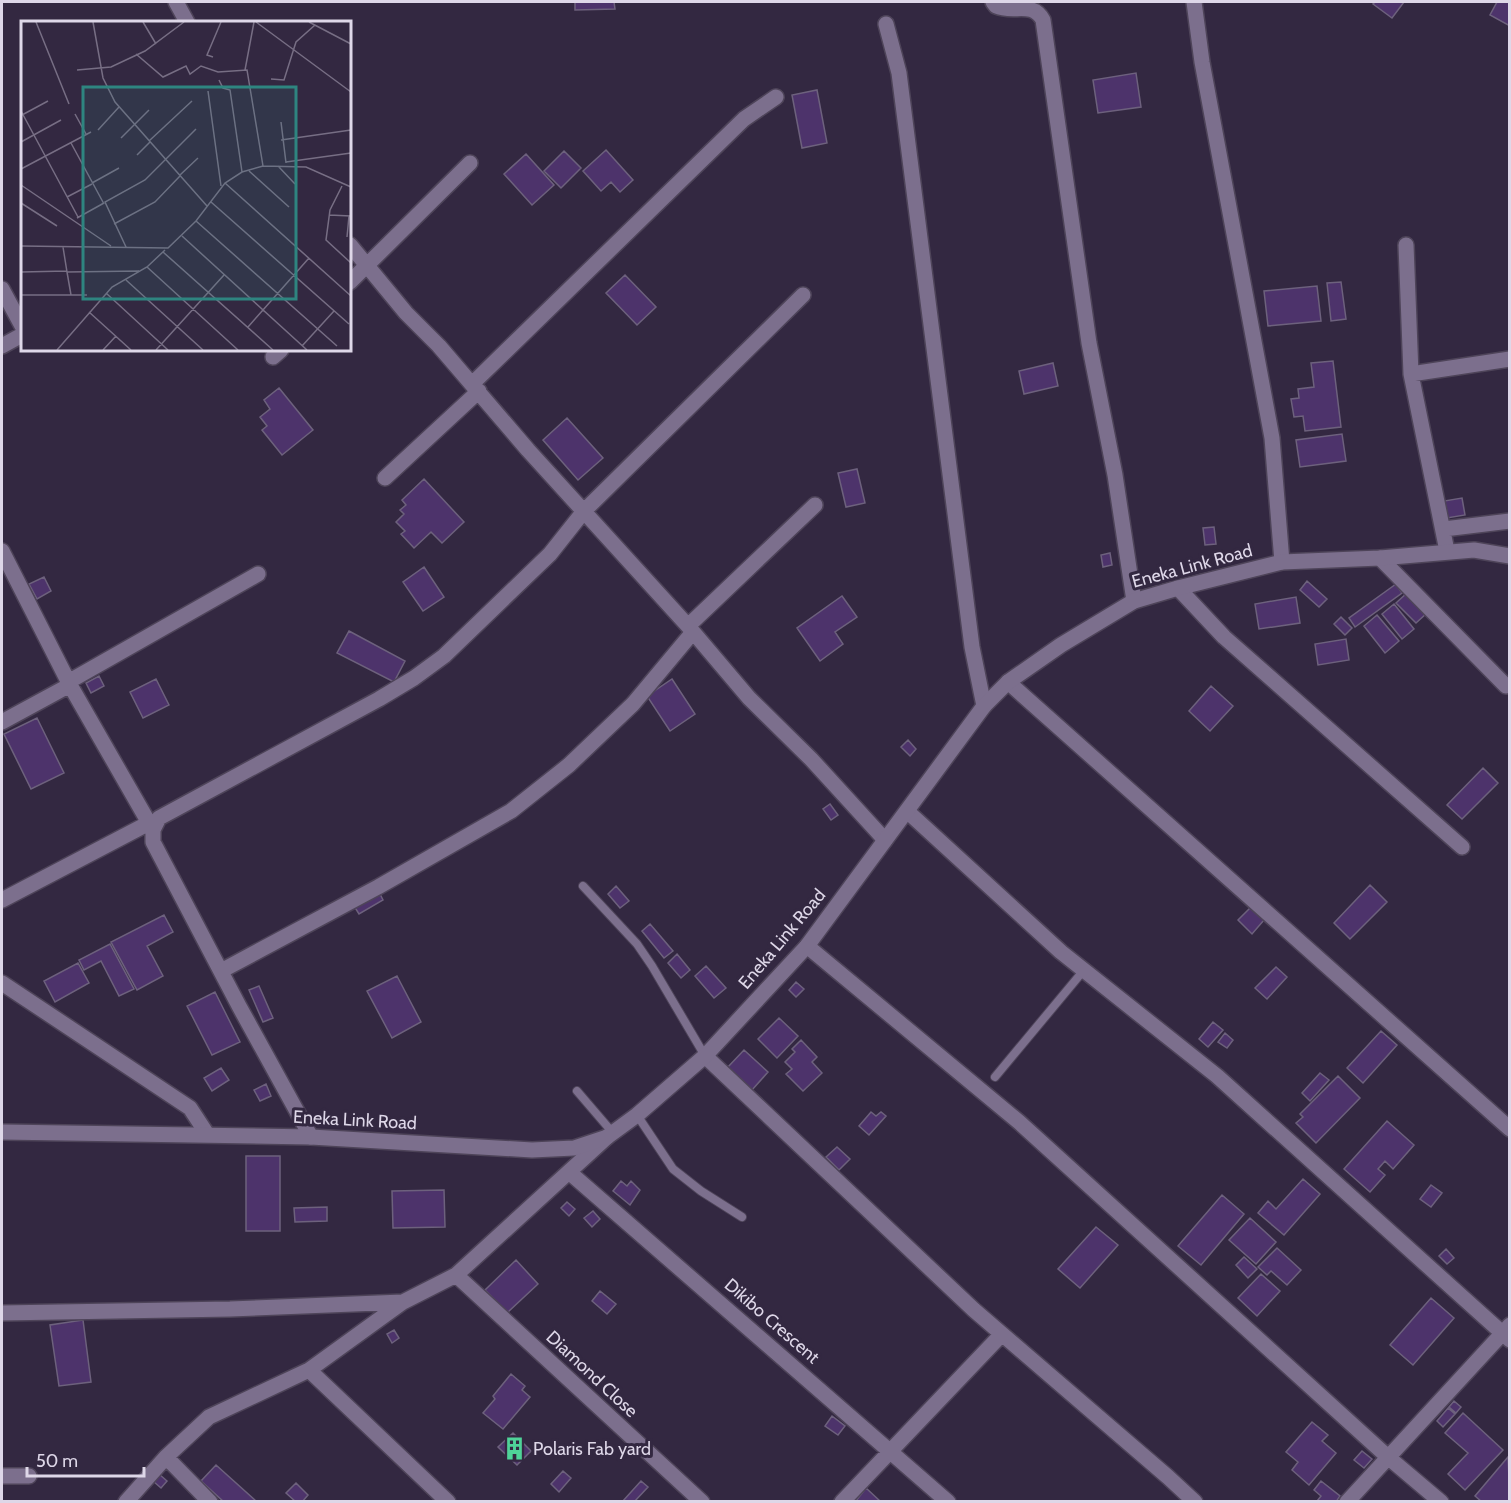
<svg xmlns="http://www.w3.org/2000/svg" width="1511" height="1503" font-family="Cabin,sans-serif">
<rect width="100%" height="100%" fill="#332841"/>
<path fill="#4d336b" stroke="#6d617d" stroke-width="1.5" d="M575,2H614L615,9L575,10Z
M1375,2H1404L1392,18L1373,4Z
M1497,2H1510V26L1490,15Z
M1136,73L1141,107L1098,113L1093,80Z
M817,90L827,143L802,148L792,95Z
M606,150L633,180L620,192L611,182L601,191L583,171Z
M564,151L581,168L561,188L544,171Z
M526,154L554,185L532,205L504,174Z
M625,275L656,307L637,325L606,293Z
M1341,282L1346,319L1331,321L1327,283Z
M1317,286L1321,321L1268,326L1264,291Z
M1333,361L1341,427L1305,431L1303,416L1294,417L1291,399L1299,398L1298,389L1314,387L1311,363Z
M1053,363L1058,386L1024,394L1019,371Z
M279,388L313,430L282,455L262,430L267,426L260,417L270,409L264,400Z
M567,418L603,458L578,480L543,440Z
M1342,434L1346,461L1300,467L1296,440Z
M857,469L865,503L846,507L838,473Z
M424,479L464,522L442,543L431,532L414,548L401,534L405,531L396,522L404,514L400,510L406,505L402,500Z
M1462,498L1465,515L1447,518L1444,501Z
M1214,527L1216,544L1205,545L1203,528Z
M1110,553L1112,565L1103,567L1101,555Z
M424,567L444,597L423,611L403,582Z
M44,577L51,591L37,599L29,584Z
M1307,581L1327,599L1319,607L1300,590Z
M1396,584L1402,593L1355,627L1349,618Z
M1408,592L1427,613L1416,623L1396,603Z
M842,596L857,617L835,632L843,644L820,661L797,628Z
M1296,597L1300,623L1259,629L1255,604Z
M1394,604L1414,629L1402,639L1382,614Z
M1377,615L1399,641L1385,653L1364,626Z
M1341,617L1352,628L1345,635L1334,624Z
M349,631L405,661L394,682L337,653Z
M1346,639L1349,660L1318,665L1315,644Z
M99,676L104,686L91,693L86,683Z
M156,679L169,705L143,718L130,692Z
M672,679L695,714L670,731L647,696Z
M1211,686L1233,706L1210,731L1189,711Z
M37,718L64,773L31,789L4,734Z
M908,740L916,749L910,756L901,747Z
M1483,768L1498,783L1462,819L1447,805Z
M830,804L838,815L831,820L823,809Z
M1370,885L1387,902L1350,939L1334,923Z
M616,886L629,901L620,908L608,894Z
M379,892L383,900L359,914L354,906Z
M1251,907L1264,920L1252,934L1238,920Z
M164,915L173,932L147,946L163,976L137,990L111,942Z
M650,924L673,951L664,958L642,931Z
M110,944L134,989L119,996L101,961L84,970L79,960Z
M677,954L690,970L681,978L668,963Z
M78,963L89,983L55,1002L44,981Z
M706,966L726,988L714,998L695,976Z
M1276,967L1287,977L1267,999L1255,988Z
M397,976L421,1022L392,1038L367,991Z
M796,982L804,989L796,997L789,990Z
M259,986L273,1018L263,1022L249,990Z
M215,992L240,1042L212,1055L187,1006Z
M779,1018L798,1036L777,1058L758,1039Z
M1213,1022L1223,1030L1208,1047L1199,1039Z
M1381,1031L1397,1045L1363,1083L1347,1068Z
M1225,1033L1233,1040L1227,1048L1218,1042Z
M801,1040L817,1057L812,1062L822,1073L803,1091L786,1074L792,1069L785,1062L795,1052L792,1049Z
M744,1050L768,1072L752,1090L727,1068Z
M221,1068L229,1080L212,1091L204,1078Z
M1320,1073L1329,1080L1310,1101L1302,1093Z
M1338,1076L1360,1098L1316,1143L1296,1123L1303,1117L1300,1114Z
M266,1084L271,1096L260,1101L254,1090Z
M871,1112L876,1116L881,1112L886,1116L869,1135L859,1126Z
M1387,1121L1414,1145L1393,1169L1385,1161L1378,1169L1385,1175L1370,1192L1344,1169Z
M837,1147L850,1159L839,1170L826,1157Z
M246,1156H280V1231H246Z
M1303,1179L1320,1194L1284,1235L1258,1213L1268,1201L1276,1209Z
M621,1181L627,1186L631,1181L640,1190L630,1205L613,1191Z
M1431,1185L1442,1193L1431,1207L1420,1199Z
M444,1190L445,1227L393,1228L392,1191Z
M1222,1195L1244,1214L1201,1265L1178,1246Z
M567,1202L575,1209L569,1216L561,1208Z
M327,1207V1221L295,1222L294,1208Z
M593,1211L600,1219L592,1227L584,1218Z
M1250,1218L1276,1242L1256,1264L1229,1240Z
M1096,1227L1118,1245L1080,1288L1058,1269Z
M1277,1248L1301,1270L1287,1285L1271,1271L1267,1275L1258,1267Z
M1446,1249L1454,1258L1447,1264L1439,1256Z
M1244,1257L1257,1269L1248,1278L1236,1265Z
M516,1260L538,1284L507,1313L485,1290Z
M1261,1274L1280,1291L1257,1316L1238,1298Z
M600,1291L616,1304L607,1314L592,1301Z
M1431,1298L1454,1318L1413,1365L1390,1345Z
M83,1320L91,1382L59,1386L50,1325Z
M394,1330L399,1338L392,1343L387,1334Z
M511,1374L525,1386L522,1390L530,1397L503,1429L483,1413L495,1399L493,1396Z
M1454,1401L1461,1407L1456,1413L1449,1407Z
M1448,1408L1455,1414L1443,1427L1437,1421Z
M1463,1413L1503,1450L1465,1490L1448,1474L1468,1453L1445,1433Z
M832,1416L845,1426L838,1435L825,1426Z
M1312,1422L1328,1435L1322,1441L1336,1453L1309,1485L1292,1470L1298,1462L1286,1452Z
M513,1433L531,1451L517,1465L498,1447Z
M1362,1451L1372,1459L1364,1468L1354,1460Z
M1508,1457L1510,1500L1508,1502H1482L1475,1496Z
M216,1465L256,1501L255,1502H224L201,1481Z
M563,1471L571,1478L559,1492L551,1484Z
M159,1474L167,1481L161,1488L153,1481Z
M641,1481L648,1487L634,1502H622Z
M1321,1481L1340,1496L1336,1502L1317,1501L1321,1496L1314,1490Z
M296,1483L308,1495L302,1502H296L286,1493Z
M866,1488L881,1502H855Z"/>
<g fill="none" stroke-linecap="round" stroke-linejoin="round">
<defs>
<path id="service" d="M583,886L637,944L652,966L705,1056
M995,1077L1084,970
M577,1091L613,1133
M637,1115L673,1169L701,1191L742,1217"/>
<path id="minor" d="M176,2L187,22
M993,2L996,6C1014,14 1032,0 1043,20L1089,343L1115,475L1134,601
M1194,2L1202,62L1272,438L1282,562
M886,24L899,73L972,647L984,706
M350,245L406,313L439,346L528,450L688,626L749,698L811,759L885,840
M1406,245L1411,374L1447,551
M350,282L470,163
M2,289L22,326
M2,346L22,335
M273,357L281,350
M1411,374L1510,359
M472,384L744,119L776,97
M385,478L479,391
M1444,529L1510,521
M2,551L70,685L153,830
M1380,558L1506,686
M1178,588L1224,637L1462,847
M688,626L815,505
M68,682L258,574
M1008,682L1510,1129
M2,722L70,685
M908,812L1061,952L1217,1076L1510,1340
M2,900L149,823
M807,946L1019,1122L1389,1458L1441,1502
M221,971L378,887L511,811L569,765L633,704L693,632
M2,983L190,1108L207,1134
M705,1056L974,1310L1168,1477L1195,1502
M311,1137L239,1006L153,842V830L159,818L379,699L414,678L444,656L550,554L584,511L803,295
M569,1172L948,1502
M456,1275L702,1502
M2,1313L230,1309L403,1302
M309,1370L448,1502
M166,1457L210,1502
M2,1476H29
M126,1502L166,1457L209,1417L309,1370L403,1302L456,1275L607,1137
M842,1502L1002,1334
M1347,1502L1510,1325"/>
<path id="tertiary" d="M2,1132L311,1137L532,1150L574,1148L607,1137L637,1115L705,1056L807,946L984,706L1008,682L1061,645L1134,601L1178,588L1282,562L1380,558L1474,550L1510,556"/>
</defs>
<use href="#service" stroke="#4e4459" stroke-width="10"/>
<use href="#minor" stroke="#4e4459" stroke-width="18"/>
<use href="#tertiary" stroke="#4e4459" stroke-width="18"/>
<use href="#service" stroke="#7c6f8d" stroke-width="8"/>
<use href="#minor" stroke="#7c6f8d" stroke-width="15"/>
<use href="#tertiary" stroke="#7c6f8d" stroke-width="15"/>
</g>
<defs>
<symbol id="building-bare" viewBox="-9 -9 18 18"><path d="M-4-6H4V6H1V3H-1V6H-4ZM-2.5-4.3h1.7v1.8h-1.7ZM.8-4.3h1.7v1.8H.8ZM-2.5-1h1.7V.8h-1.7ZM.8-1h1.7V.8H.8Z" fill="#4fd399" stroke="#332841" stroke-width="2.5" paint-order="stroke"/></symbol>
</defs>
<g fill-rule="evenodd">
<use href="#building-bare" x="498" y="1432" width="33" height="33"/>
</g>
<g text-anchor="middle" stroke-width="6" stroke-linejoin="round" paint-order="stroke">
<g font-size="18" fill="#ded7e8" stroke="#332841">
<text transform="translate(1192 566) rotate(-15)" y="6">Eneka Link Road</text>
<text transform="translate(782 939) rotate(-50)" y="6">Eneka Link Road</text>
<text transform="translate(355 1120) rotate(3)" y="6">Eneka Link Road</text>
<text transform="translate(772 1321) rotate(41)" y="6">Dikibo Crescent</text>
<text transform="translate(592 1374) rotate(43)" y="6">Diamond Close</text>
</g>
<g font-size="18" fill="#ded7e8" stroke="#332841" text-anchor="start">
<text x="533" y="1455">Polaris Fab yard</text>
</g>
</g>
<g transform="translate(21 21)">
<rect width="330" height="330" fill="#332841"/>
<path fill="none" stroke="#776e84" stroke-width="1.5" d="M15,1L48,83M72,1L82,57L94,81L186,185M122,1L135,23M235,1L330,71M288,1L330,23M115,33L142,56L165,45L169,53L180,45L197,51L226,49L242,145M192,36L186,34L200,1M56,49L90,46L124,30L163,1M224,49L233,1M250,58L263,59L275,21L294,4M198,59L202,67L209,69L221,151M187,70L200,165M0,90L57,196M54,93L65,113M1,94L27,80M260,101L265,142M77,109L98,86M100,117L128,89M260,119L330,109M128,120L171,80M0,121L40,99M50,122L83,183M116,134L129,121M265,141L330,132M257,145L274,163M0,148L70,111M228,150L268,186M159,154L177,137M71,162L98,147M204,162L330,275M0,164L90,225M321,165L309,189L305,219L330,242M46,176L71,163M190,181L328,303M0,182L36,205M308,194L330,195M56,197L83,182M175,200L316,325M93,203L134,181L159,155M161,215L286,329M326,216L328,195M0,225L147,227L175,200L204,162L221,151L242,145L285,146L330,166M42,226L46,251L118,250M105,226L84,181L124,159L175,108M142,231L252,329M126,246L217,329M0,251L46,250M46,251L50,274M105,259L182,329M85,272L147,329M0,274H66M68,291L110,329M227,306L288,237M281,325L313,290M36,329L91,266L126,246L144,229M82,329L95,315M135,329L203,254"/>
<path fill="#2e8580" fill-opacity="0.15" stroke="#2e8580" stroke-width="3" d="M62,66H275V278H62Z"/>
<rect width="330" height="330" fill="none" stroke="#ded7e8" stroke-width="3"/>
</g>
<rect width="1511" height="1503" fill="none" stroke="#ded7e8" stroke-width="6"/>
<path d="M27 1467v9h117v-9" fill="none" stroke="#ded7e8" stroke-width="3"/>
<text x="36" y="1467" font-size="18" fill="#ded7e8" stroke="#332841" stroke-width="4.5" paint-order="stroke">50 m</text>
</svg>
